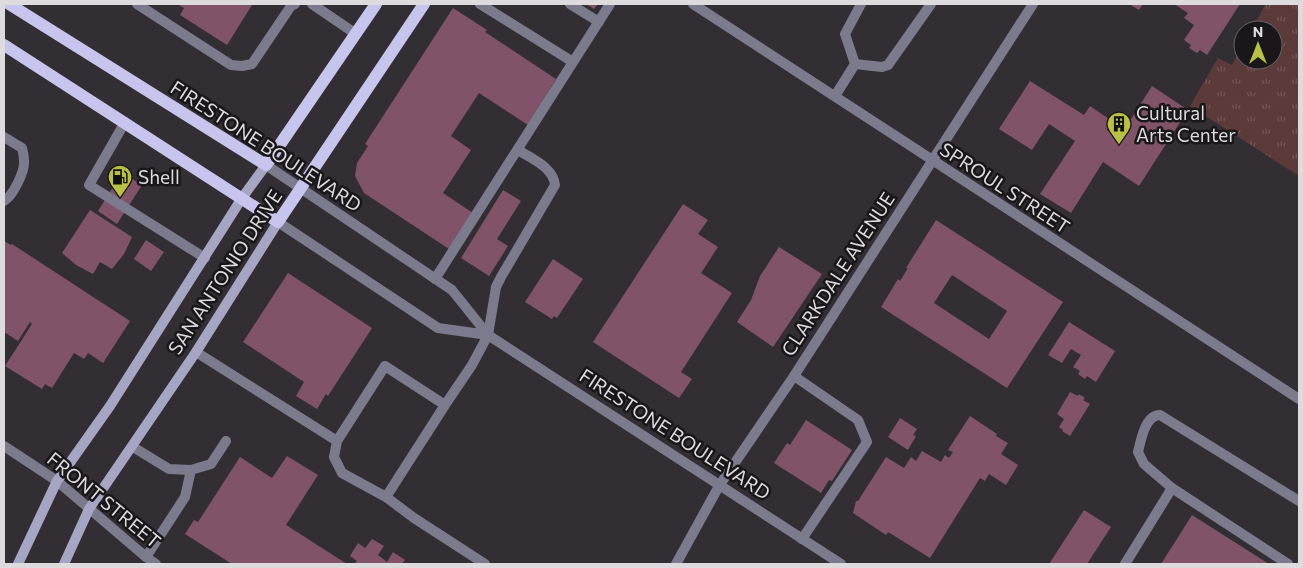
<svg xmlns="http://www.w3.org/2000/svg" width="1303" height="568" font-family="Commissioner,sans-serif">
<defs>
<pattern id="park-tufts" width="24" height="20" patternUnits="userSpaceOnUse" patternTransform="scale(1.25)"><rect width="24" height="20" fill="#5d3a3a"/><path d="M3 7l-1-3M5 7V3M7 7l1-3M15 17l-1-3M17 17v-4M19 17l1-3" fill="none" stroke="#745656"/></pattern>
</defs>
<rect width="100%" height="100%" fill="#322e33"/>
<path fill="url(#park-tufts)" d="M1266,4H1299V176L1190,106L1218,58L1232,65L1243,45V60H1273V30H1251Z"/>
<path fill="#805369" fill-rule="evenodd" d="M177,4H251L252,5L227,45L180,15L184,8Z
M586,4H598L594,9Z
M1129,4H1143L1139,10Z
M1174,4H1240L1207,55L1200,50L1197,53L1189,48L1191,45L1184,40L1194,25L1184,18L1188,13Z
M453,8L487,30L485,32L556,79L528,125L479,93L451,136L471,150L443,193L473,213L449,249L364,193L355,176L357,163L368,146L365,144Z
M1030,81L1084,115L1090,106L1112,121L1107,130L1119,138L1152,86L1188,110L1139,186L1103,162L1071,213L1040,194L1075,141L1049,124L1032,150L999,129Z
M122,173L142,185L117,224L98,211Z
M503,190L521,201L497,239L508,246L489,276L461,258Z
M683,204L708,220L698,234L718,247L701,273L732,293L681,372L692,379L679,398L593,342Z
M90,210L132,237L124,254L112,269L100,262L93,274L76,265L62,253Z
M936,220L1063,302L1007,388L881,307L898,279L900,281L908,268H906ZM952,275L1007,311L989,339L934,303Z
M146,240L164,252L151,271L134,259Z
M4,241L11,245L12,244L130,321L103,363L88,353L84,359L74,353L52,388L45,384L42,389L5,366L32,324L30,322L18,341L4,332Z
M779,247L822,274L773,347L737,322L751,300L760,276Z
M553,259L583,279L557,318L554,316L552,319L525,302Z
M288,273L372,328L328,396L326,394L317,409L296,396L304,382L243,342Z
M1069,322L1115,351L1096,382L1087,376L1085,379L1078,374L1080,371L1073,367L1081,355L1071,349L1062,363L1048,355Z
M1070,392L1078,396L1079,394L1085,398L1083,400L1090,404L1070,436L1062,431L1063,430L1059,427L1064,419L1057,414Z
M970,416L997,434L996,436L1008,443L1001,454L1018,465L1006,485L989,474L985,481L980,478L930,558L888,532L886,535L853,513L856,501H858L886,457L904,468L911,457L916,461L922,451L941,462L945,455L949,458L953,452L948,450Z
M900,418L917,429L913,435L916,436L908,450L888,437Z
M806,420L852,450L832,481L829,480L821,493L774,463L787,443L790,445Z
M287,456L318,475L286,525L347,564H232L185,534L194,520L198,522L240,457L272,478Z
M1084,510L1111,527L1087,564H1049Z
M1192,515L1269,564H1161Z
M372,539L384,546L378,555L387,562L393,552L405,560L402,564H354L357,561L350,556L358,543L365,548Z"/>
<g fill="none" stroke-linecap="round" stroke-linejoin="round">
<path stroke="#7c7b8e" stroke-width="10" d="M137,4L231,65L242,66L252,64L291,6L295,4
M312,4L356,34
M480,4L573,62
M570,4L599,22
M861,4L845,34L855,64L882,67L888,65L931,4
M835,96L855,64
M125,122L89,185L205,258
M4,137L22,148C23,152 24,157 24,161C25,171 13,196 4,201
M435,279L610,4
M196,352L337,441
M794,376L858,420L867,442L802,539
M445,405L472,365L488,335L496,287L501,277L555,185C553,167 532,159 518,150
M133,447L169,469L191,470L211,464L226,441
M1172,488L1144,464L1138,452C1141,440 1145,415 1160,415L1299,501
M386,497L445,405L385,366L337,441L334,457L342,473L386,497L414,518L485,564
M146,557L185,497L191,470
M1125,564L1172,488L1288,564"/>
<path stroke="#7c7b8e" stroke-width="10" d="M693,4L1299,399
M676,564L719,486L794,376L1033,4"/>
<path stroke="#7c7b8e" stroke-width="10" d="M266,165L452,290L488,335L841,564
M278,222L438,328L488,335
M4,446L57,481L146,557L156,564"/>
<path stroke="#a6a5c4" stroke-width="10" d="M18,564L57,481L110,406L242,198L266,165
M64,564L89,509L196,352L278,222"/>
<path stroke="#c7c5ee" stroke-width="12" d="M9,4L266,165L376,4
M4,45L278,222L424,4"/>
</g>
<defs>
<symbol id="building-pin" viewBox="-11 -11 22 30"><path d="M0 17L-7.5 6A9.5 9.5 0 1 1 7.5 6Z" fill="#b9c046" stroke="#191719"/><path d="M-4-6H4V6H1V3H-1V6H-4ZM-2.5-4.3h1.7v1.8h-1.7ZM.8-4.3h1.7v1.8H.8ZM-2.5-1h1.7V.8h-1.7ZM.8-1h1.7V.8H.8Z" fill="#111"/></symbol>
<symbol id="fuel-pin" viewBox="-11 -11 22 30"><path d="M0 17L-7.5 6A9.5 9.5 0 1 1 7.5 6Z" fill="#b9c046" stroke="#191719"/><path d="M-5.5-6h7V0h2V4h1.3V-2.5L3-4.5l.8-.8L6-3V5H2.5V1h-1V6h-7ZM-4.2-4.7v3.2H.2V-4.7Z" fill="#111"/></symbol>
</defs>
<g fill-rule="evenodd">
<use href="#building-pin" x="1105" y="110" width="28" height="38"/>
<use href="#fuel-pin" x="106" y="163" width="28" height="38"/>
</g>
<g text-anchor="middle" stroke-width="5" stroke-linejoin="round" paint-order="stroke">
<g font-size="19" fill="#dedbdf" stroke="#191719" text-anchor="start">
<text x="1136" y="120">Cultural<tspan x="1136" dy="22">Arts Center</tspan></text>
<text x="138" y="184">Shell</text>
</g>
<g font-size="19" fill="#dedbdf" stroke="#191719">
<text transform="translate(266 146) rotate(33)" y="7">FIRESTONE BOULEVARD</text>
<text transform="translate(1005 188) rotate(33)" y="7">SPROUL STREET</text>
<text transform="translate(225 272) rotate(-57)" y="7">SAN ANTONIO DRIVE</text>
<text transform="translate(838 274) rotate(-57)" y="7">CLARKDALE AVENUE</text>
<text transform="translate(675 434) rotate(33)" y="7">FIRESTONE BOULEVARD</text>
<text transform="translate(104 500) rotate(39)" y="7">FRONT STREET</text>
</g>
</g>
<rect width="1303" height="568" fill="none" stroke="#dedbdf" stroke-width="10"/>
<g transform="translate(1258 45)"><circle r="24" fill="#191719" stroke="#686568"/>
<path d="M0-4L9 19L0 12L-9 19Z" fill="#b9c046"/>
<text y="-8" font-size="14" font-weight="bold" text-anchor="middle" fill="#dedbdf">N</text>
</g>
</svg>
